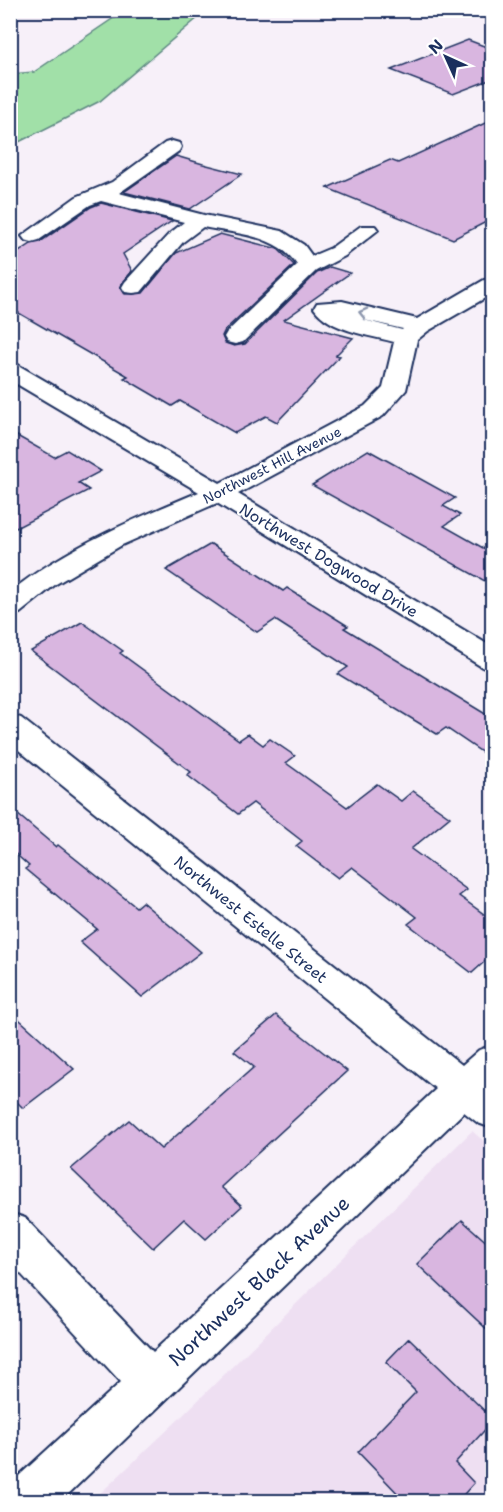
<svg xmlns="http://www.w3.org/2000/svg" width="503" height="1512" font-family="'Shantell Sans',sans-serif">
<rect width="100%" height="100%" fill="#f7f0f9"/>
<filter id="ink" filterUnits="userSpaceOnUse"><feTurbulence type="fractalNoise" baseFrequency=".0167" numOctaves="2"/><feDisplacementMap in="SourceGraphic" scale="12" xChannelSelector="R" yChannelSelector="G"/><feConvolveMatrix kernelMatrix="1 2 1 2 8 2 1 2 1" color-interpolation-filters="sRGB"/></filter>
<g filter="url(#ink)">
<path fill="#eedff2" d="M472,1131L492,1148V1501L91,1502L177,1421Z"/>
<path fill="#a1e0a8" stroke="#5e8883" stroke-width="1.5" d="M124,11H206L100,101L11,146V74L34,72Z"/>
<path fill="#d9b6e0" stroke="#1b2f5e" stroke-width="1.5" d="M468,40L492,49V79L453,94L391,70Z
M492,120V219L453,239L327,188L390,160L398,163Z
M176,156L203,164L242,174L190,209L124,192Z
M101,203L172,221L123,254L132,271L120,286L125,294L143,293L176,253L220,234L278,249L294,265L225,330L222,336L225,343L234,346L245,344L317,273L330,267L350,273L284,320L353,338L336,355L340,356L277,422L266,416L235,433L180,401L172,406L124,378L128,376L10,308V258L31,244L40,242L91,207Z
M10,432L54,457L67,450L101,471L78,483L89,490L10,531Z
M368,450L455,498L443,506L460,515L444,526L492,553V585L312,485Z
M211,544L283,591L287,588L348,626L344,628L492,718V759L446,728L437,734L338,674L348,667L275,620L257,632L166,570Z
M82,622L123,651L120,653L239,740L248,734L263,745L270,739L295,756L286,763L347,807L377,784L401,801L413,791L450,817L411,849L467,890L459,896L492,920V955L472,973L408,924L417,917L352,867L338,878L296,846L302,841L253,803L238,814L187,775L191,772L31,651Z
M10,808L56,847L58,845L136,907L142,902L201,952L142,997L80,942L97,929L25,869L29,866L10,849Z
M10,1011L74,1069L23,1108L10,1095Z
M276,1015L347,1071L221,1187L242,1206L206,1239L184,1219L153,1248L71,1169L129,1120L161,1149L254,1067L234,1051Z
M462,1220L492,1247V1334L417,1264Z
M409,1338L492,1418V1422L455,1463L474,1483L457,1502H406L358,1452L416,1392L386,1362Z"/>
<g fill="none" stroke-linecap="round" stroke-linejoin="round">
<defs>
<path id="street" d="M172,141L179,143L181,147L179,151L119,193L204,215L282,231L304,245L312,256L331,248L361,226H375L378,230L345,256L316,271L243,342L235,344L227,342L224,337L227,332L297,265C277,234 237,234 203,227L183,242L141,292L133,293L125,292L122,287L125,282L169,234L184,222L101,201L90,205L39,240L32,242L25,240L22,236L76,197L112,182L165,143Z
M492,279V294L428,331L417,340L406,390L383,416L238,494L492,647V670L482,667L217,503L122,545L56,584L20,613L10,616V592C67,547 132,520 199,492L10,380V363L18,365L220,483L365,406L383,388L394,342C369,335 330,331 314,308L317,303L342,301L417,319L484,280ZM360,319L403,329L402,330Z
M10,715L21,718L462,1065L479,1050L492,1045V1085L490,1087L492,1089V1128L478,1123L464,1112L60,1502H10V1484L121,1382L10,1262V1213L25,1218L153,1352L436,1089L10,743Z"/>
</defs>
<use href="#street" stroke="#1b2f5e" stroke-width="4"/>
<use href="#street" fill="#fff" fill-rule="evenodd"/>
</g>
<defs><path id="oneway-chevron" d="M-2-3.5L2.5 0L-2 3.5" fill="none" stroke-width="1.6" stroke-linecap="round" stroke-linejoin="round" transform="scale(1.5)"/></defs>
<use stroke="#8d97ae" href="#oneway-chevron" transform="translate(363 313) rotate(-167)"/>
</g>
<g text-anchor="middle" stroke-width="4.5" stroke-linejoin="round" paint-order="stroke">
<g font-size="14" fill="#1b2f5e" stroke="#fff">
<text transform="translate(272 465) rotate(-27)" y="5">Northwest Hill Avenue</text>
</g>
<g font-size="16" fill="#1b2f5e" stroke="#fff">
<text transform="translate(329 560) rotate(31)" y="6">Northwest Dogwood Drive</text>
<text transform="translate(251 919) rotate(39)" y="6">Northwest Estelle Street</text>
</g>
<g font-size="20" fill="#1b2f5e" stroke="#fff">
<text transform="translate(259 1281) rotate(-43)" y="7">Northwest Black Avenue</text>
</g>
</g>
<rect width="503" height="1512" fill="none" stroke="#fff" stroke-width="36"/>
<rect x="18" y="18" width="467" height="1476" fill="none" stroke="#1b2f5e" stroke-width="2" filter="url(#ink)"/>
<g transform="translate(446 57) rotate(315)" stroke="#ffffff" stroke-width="4.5" paint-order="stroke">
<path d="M0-4.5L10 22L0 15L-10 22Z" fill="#1b2f5e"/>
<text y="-9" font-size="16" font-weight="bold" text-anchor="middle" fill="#1b2f5e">N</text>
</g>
</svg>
